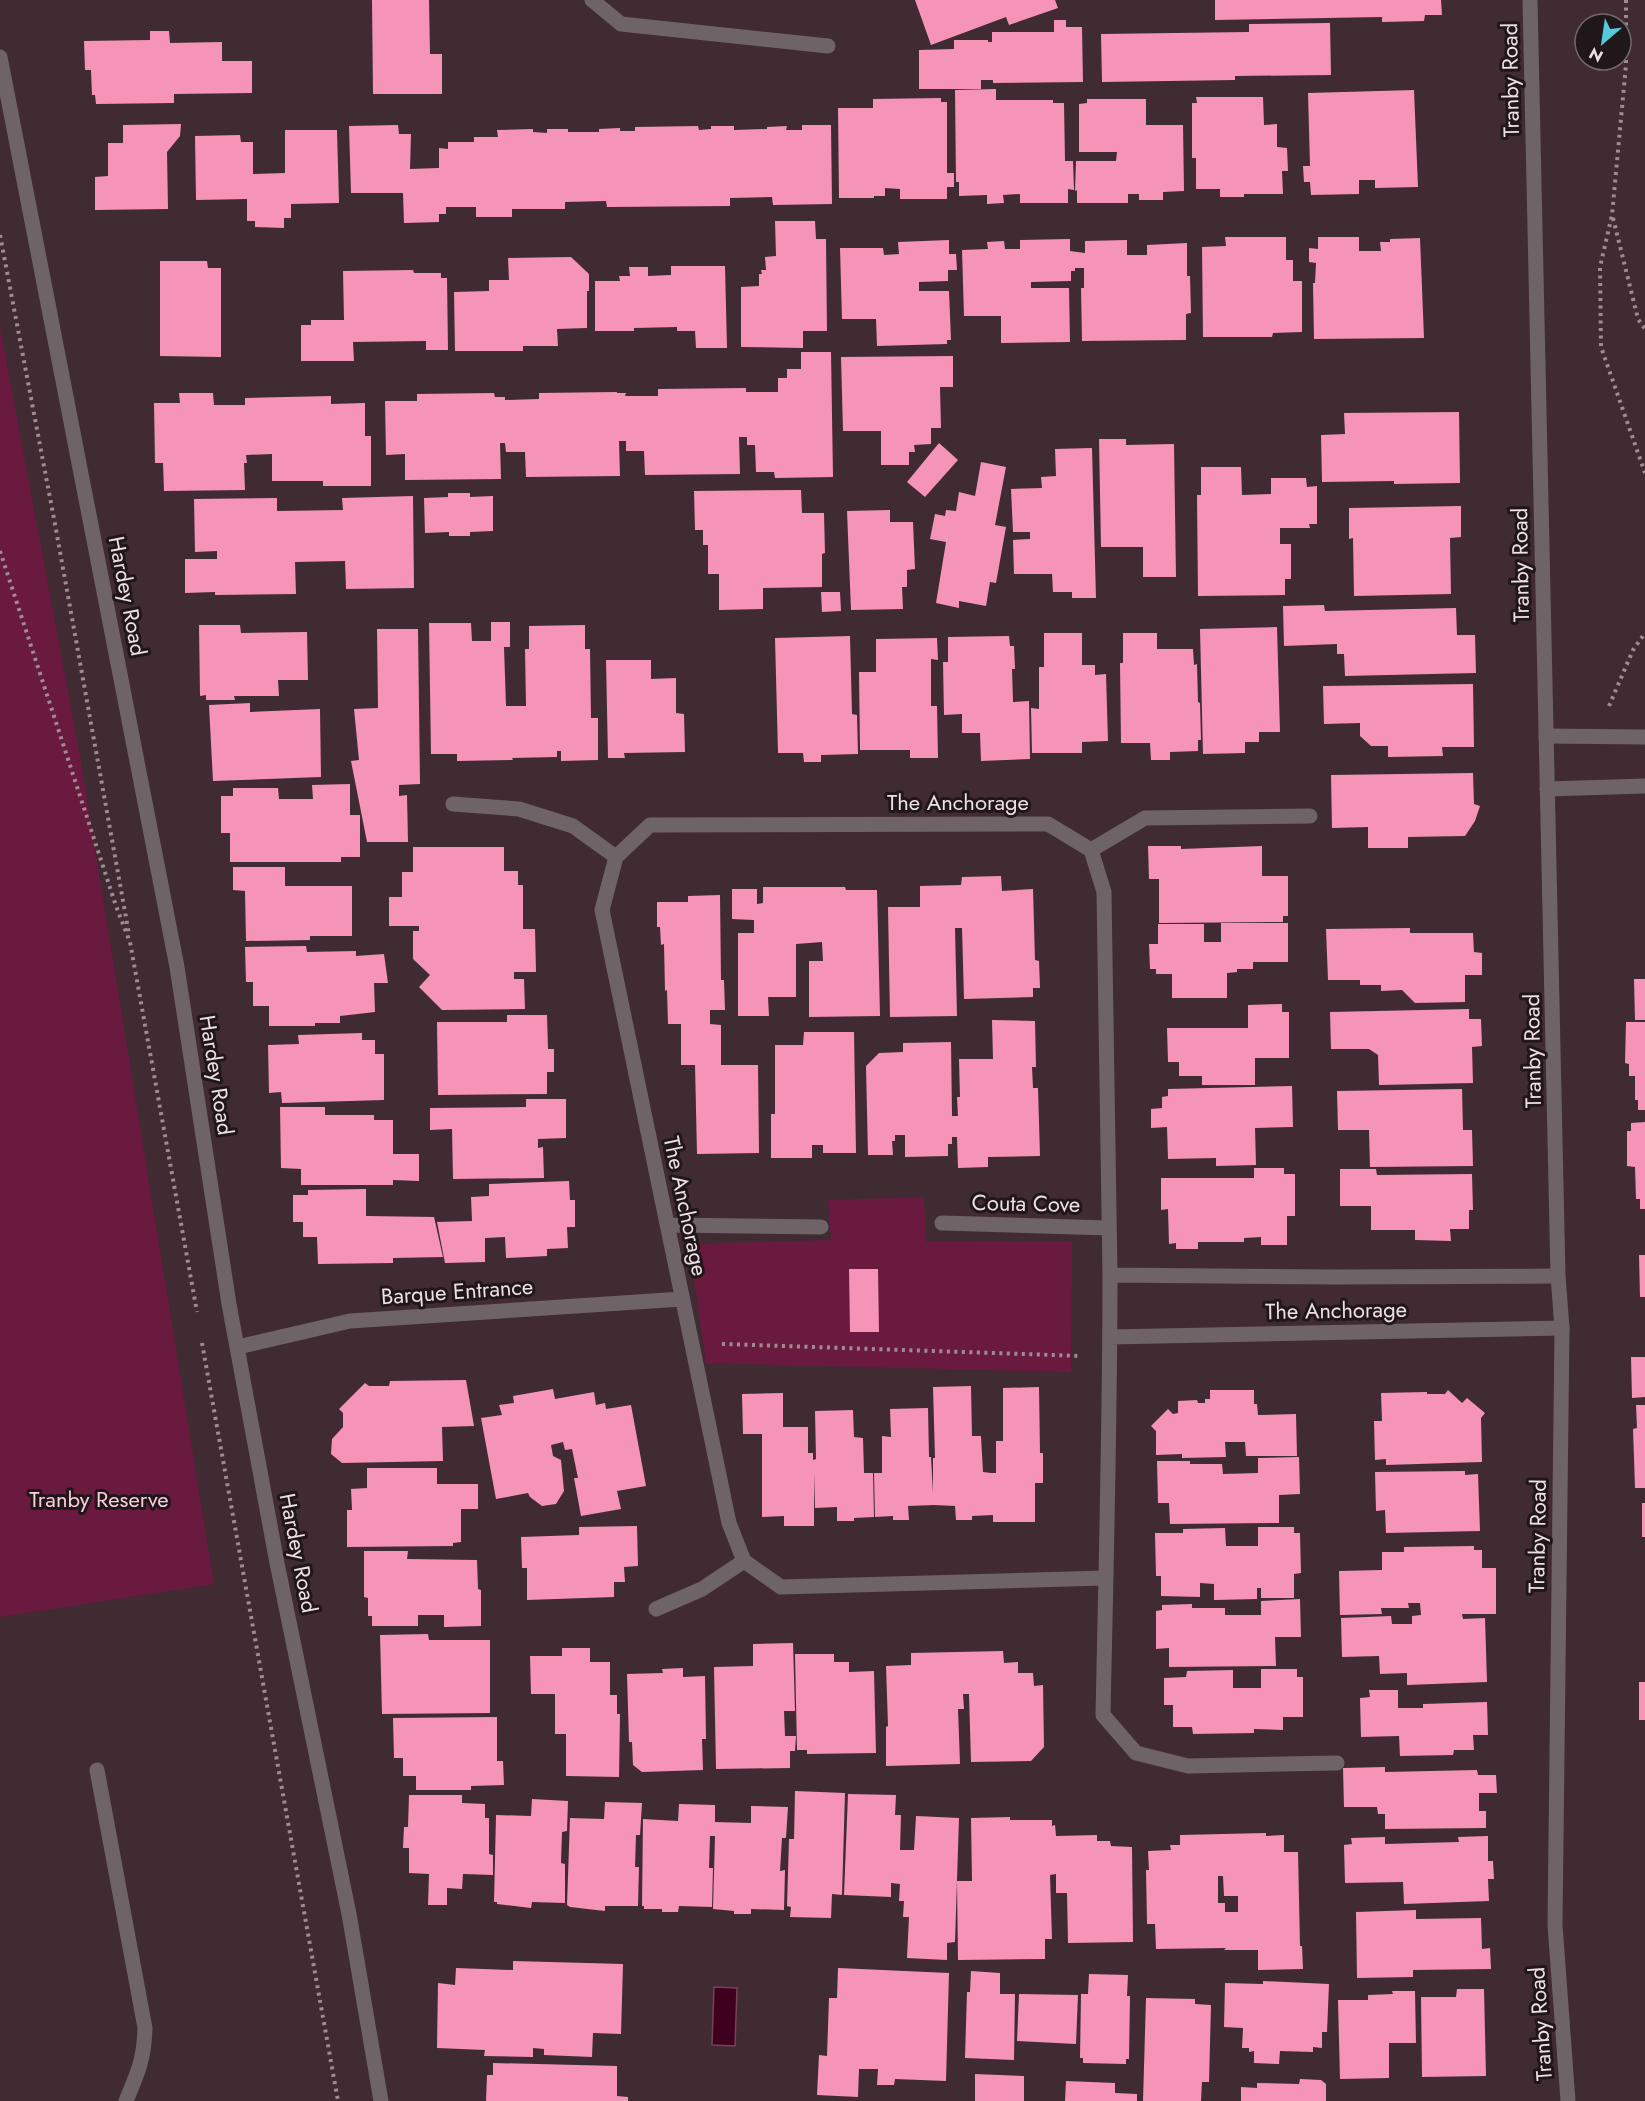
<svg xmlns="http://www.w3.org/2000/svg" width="1645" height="2101" font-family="Jost,sans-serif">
<rect width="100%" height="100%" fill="#402b32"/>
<path fill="#6a1a3e" d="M0,327L80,756L214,1584L0,1617Z
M924,1197L926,1242L1072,1241L1071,1372L706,1363L689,1244L831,1240L828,1200Z"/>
<path fill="#3f001f" stroke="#74435a" stroke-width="1.5" d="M714,1987L737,1988L735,2046L712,2045Z"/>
<path fill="#f594b7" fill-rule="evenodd" d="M372,0H429L430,54H442V94H373Z
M915,0H1055L1058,8L1009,25L1006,17L931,45Z
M1215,0H1441L1442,15H1425L1424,21L1382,22V17L1215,20Z
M1054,20H1066V27H1082L1083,82L993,83V80H981V89H919V50L954,49V40H988V42H992V32H1054Z
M1330,23L1331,75L1235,76V80L1102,82L1101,34L1249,32V24Z
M150,31H169L170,43L222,42V61H252V93L174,94V103L96,104L95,95H92L91,70H85L84,41L150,40Z
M996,89V100H1053V103H1064L1065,161H1073L1074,190L1068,189V203H1020V194L1003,195L1004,203L987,204V195L959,196V182H956L955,90Z
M1414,90L1418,187L1375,188V180H1359V194L1311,195L1310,182H1304L1303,166H1310L1308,93Z
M1196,97H1263L1264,125L1277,124V147L1287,148L1288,171H1282L1283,194H1244V197H1220V189H1196V158H1192V103H1197Z
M941,98V102H947V173H954V187H947V199H900V189L885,188V196H874V198H839L838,108H873V99Z
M1087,99H1146V125H1183L1184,191L1163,192V200H1139V194H1128V203H1077V190L1075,191L1076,161H1116L1117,152H1079V104L1087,103Z
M181,124L180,136L167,152L168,209L95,210V177L108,176V143H123V125Z
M398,125L399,134H411L410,169L439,168V148L448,149V142H474V137H498L497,130L533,129V132L547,133V129H568V132H599V129L620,128V131H635V127L698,126L699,130L711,129V126H734V130L767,129V127L787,126L786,130H802V125H831L832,204L773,205L772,197L730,198V206L607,207L606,201L565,202V209H512V217H476V207H446V214H439V222L404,223L403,193H351L349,126Z
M285,130H337L339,203L291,204V218H284V228L255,227V221H247V199L196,200L195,136L240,135L241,142H253V174L285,173Z
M775,221H815L816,239H826L827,331H803V348L741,347V287L759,286V274H762L761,270H766L765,257L776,256Z
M1225,237H1286V260H1293V281H1302V332L1273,333L1272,337H1203L1202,247L1226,246Z
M1318,237H1359V251H1381L1380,242H1390V239L1420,238L1424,338L1314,339L1313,283H1315L1316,263L1309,262V248L1318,249Z
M1070,239V251L1085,253V241L1127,240V255H1147V245L1187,243V276H1190L1191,313L1186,314V340L1082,341L1081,288H1084V268H1075V271H1071V281L1031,282V288H1069L1070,342L1001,343V316H964L962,250L988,249L987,242L1004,241L1005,249H1020V240Z
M949,240V254H956L957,270H948V281L919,282V291H949L951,340H947V344L877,346L876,319H842L840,248H883L884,255L899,254L898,242Z
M571,257L589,274V291H587V328L557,329L558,346H523V351H455L454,292L489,291V280H509L508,258Z
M160,261H207L208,268H221V357L160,356Z
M671,266H725L727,348H696L695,331H677V327L634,328V331H595V281H620L619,276H630L629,267H648V276L671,275Z
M413,270L414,273H441V278H447L448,350H426V341L353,342L354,361H301V325H311V320H344L343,271Z
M801,352H831L833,477L775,478L774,472H756L755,445H747V437H739L740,474L645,475L644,451H626V441H619L620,476L526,477L525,452H506L505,443H500L501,479L405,480V454L386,455L385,401H417V394L494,393L495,397H505V400L539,399V393L617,392V393H626L625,396H658V389L746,388V392H778V378H787V369H801Z
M953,356V387H940L941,428H931V444L914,445L915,452H909V465H881V431H843L841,357Z
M179,393H213L214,405H245V398L331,396V404L365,403V436H371V486H323V481H272V454L246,455L247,463H244L245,490L164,491L163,463H155L154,403H180Z
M1459,412L1460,483L1394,484V481L1322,482L1321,435L1345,434L1344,413Z
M1099,439H1126V445L1174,444L1176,577H1143V547H1101Z
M939,443L958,460L925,497L907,482Z
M1092,448L1096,598H1072V592H1053L1052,574H1014L1013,540L1030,539V532H1013L1011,489L1042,488L1041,477L1056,476L1055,449Z
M981,462L1006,467L995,525L1006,527L996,583L990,582L986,606L959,601V608L936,603L946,542L930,539L935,514L945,516L946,510L956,511L959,492L975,496Z
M1201,467H1241L1242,495L1271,494V478H1306L1307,487L1317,486V524H1309L1310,528H1280V544H1291V579H1285V595L1198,596L1197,495H1201Z
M801,490L802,513H824L825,553L822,554V587L763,588V609L719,610V574H708V545H703V530H695L694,491Z
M448,493H470V497L493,496V531L470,532V536H449V532L425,533L424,498L448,497Z
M413,496L414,588L346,589L345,561L295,562L296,594L215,595V592L185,593V559H217V551L195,552L194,499L277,498V511L343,510L342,498Z
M1461,506V537L1450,538L1451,594L1354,596L1353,538L1349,539V508Z
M890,510V522H913L915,569L907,570V587H902L903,609L851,610L847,511Z
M821,592H840L841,611L822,612Z
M1324,605L1325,611L1456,608L1457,635H1475L1476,673L1345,676L1344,654H1337V644L1284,646L1283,606Z
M491,622H510V647H504L506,706H526L525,649H529V626L585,625V649H590L591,718H598V760L561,761V751H557V757L512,758L513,760L457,761V754H431L429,623H471L472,641H491Z
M199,625H240L241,633L307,632L308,680H278L279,696H234L235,700H206V695L200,696Z
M1277,627L1280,732H1259V742H1245V753L1203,754L1200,629Z
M377,629H418L420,784L399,785V796L407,795L408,842H367L351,761L359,760L354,709L378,708Z
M1044,633H1082V665H1095V675L1106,674L1108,741L1082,742V753H1032L1031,708L1039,709V667H1044Z
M1123,633H1157V649H1193L1194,665L1197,664L1198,702L1200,703L1201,740H1198V751L1170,752V760H1151L1150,743H1121L1120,663H1123Z
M850,636L852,714L857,715L858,754L821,755V762H804L803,753H778L775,638Z
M1009,636L1010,646H1014L1015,669H1012L1013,702L1029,701L1030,759L981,761L980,733H962V714L944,715L943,662H948V637Z
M937,638L938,660L931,659V706H937L938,758H910V750H860L859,672H876V639Z
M606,660H651V679L676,678V713L684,714L685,752L624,753L625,758H608Z
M1473,684L1474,747H1442L1443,756L1388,757V746H1371L1360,736V723L1324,724L1323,686Z
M250,703V712L320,709L321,777L213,781L209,705Z
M1473,773L1474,804L1480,806L1475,821L1465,836L1408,837V848H1368V827L1332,828L1331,775Z
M350,784V815H360V857H341V862H230V833H221V796H233V788H278L279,799H313L312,785Z
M1148,846H1181V849L1262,846V876H1288V916H1283V922L1159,923V879H1149Z
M413,847H504V871H518V885H523V929H535L536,972H514V979H524L525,1009L442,1010L419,987L430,975L413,959V931H419V926H389V897H402V872H413Z
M233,867H285V886H352V936H310V940L246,941L245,891L233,890Z
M1001,876L1002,891L1033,889L1035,960L1039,961L1040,988H1033V997L964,999L962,928H955L957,1016L890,1017L888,907H920V886L961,885L962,877Z
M763,887H845L846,890H877L880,1016L809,1017V961H823L822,942L796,944V997H768L769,1016H738V933H754V920L732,919V889H757V904L763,903Z
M720,895L721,980H724L725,1010H710V1024L721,1025V1065H758L759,1153L697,1154L695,1065H681V1024H668L667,990L665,991L664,944L661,945L660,927H657V902H688V896Z
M1221,923H1288V962H1253V969H1237V972L1227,973V998H1172V974H1156V969H1150L1149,944H1158V924H1204V942H1221Z
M1410,928V933H1473L1474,952L1482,953V975H1465V1002L1415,1003L1402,990L1381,991V985H1360V980H1328L1326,929Z
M306,946L307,952L356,951V956L384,954L388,983H374L375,1012L340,1016V1023H315V1026H269V1006H253V982H246L245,947Z
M1634,979H1645V1020H1635Z
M1282,1004V1012H1289V1058H1255V1085H1202V1076H1179V1062H1168L1167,1028H1248V1005Z
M1469,1009V1019H1481L1482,1046L1472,1047L1473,1083L1379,1085L1378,1055L1369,1049H1331L1330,1012Z
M507,1015H547L548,1049H554V1072H547V1094L438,1095L437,1022H507Z
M992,1020L1035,1021L1036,1067H1032L1033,1088H1038L1040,1156L988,1157V1167L958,1168L957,1137H952V1144H948V1156L905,1157V1135H895V1141H892L893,1155H868L866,1066L879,1053L903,1052V1043L951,1042L952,1116H958L957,1097H960L959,1059H993Z
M1626,1022H1645V1110H1638V1100H1635V1076H1629V1064L1625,1063Z
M804,1032H854L856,1153H823V1145H812V1158H771V1114H775V1045H803Z
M362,1033V1040H375V1054H384V1100L282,1103L281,1092L269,1093L268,1045L299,1044L298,1035Z
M1292,1086L1293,1127L1255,1128L1256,1165L1216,1166V1158L1168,1159L1167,1127L1151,1128V1109L1162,1108V1097L1168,1096V1089Z
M1462,1089L1463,1130H1472L1473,1166L1370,1167L1369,1130H1338L1337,1091Z
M526,1099H566V1138L538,1139V1148L543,1147L544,1178L453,1179L452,1129L430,1130V1108L526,1107Z
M280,1107H325V1115H374V1120H393V1154H419V1181L393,1180V1185H301V1169L281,1168Z
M1645,1122V1209H1640V1199H1636L1635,1167L1627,1166V1131H1631V1123Z
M1254,1168H1284V1174H1295V1216H1287V1245H1261V1237L1244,1238V1242H1198V1249H1176V1243L1169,1244L1168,1209L1161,1210V1178H1254Z
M1340,1169H1376L1377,1175L1472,1174L1473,1210H1469V1229H1450L1451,1241L1415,1240V1230H1371V1206H1340Z
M569,1181L570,1200H575V1227H567L568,1248L547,1249V1256L506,1258L505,1237L485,1238V1262L445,1263L437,1222L472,1221L471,1197L489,1196V1184Z
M366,1189V1216L434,1217L443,1257L393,1258V1263L318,1264L317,1237H303V1222H293V1195H308V1190Z
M1639,1255H1645V1297H1640Z
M849,1269H878L879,1332H850Z
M1631,1357H1645V1397L1632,1398Z
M466,1380L474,1426L442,1427L443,1461L342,1463L331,1454L332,1439L343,1427V1413L339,1409L365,1383L369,1386H389L390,1381Z
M971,1386L972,1436H981L983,1472L991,1473H996V1441H1003V1388L1039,1387L1040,1453H1043V1483H1035V1522H993V1515L972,1516V1520H956L955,1506L934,1505L908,1506L909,1520H893V1516L875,1517L874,1473H882V1436L891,1437L890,1409L928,1408L929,1457H931L933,1493V1458H935L933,1387Z
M553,1389L555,1399L594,1392L596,1405L605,1403L606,1409L631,1405L646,1486L617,1491L621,1509L581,1516L574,1478H578L572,1449L565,1450L563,1442L551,1445L553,1456L561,1460L564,1491L556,1504L542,1506L530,1497L528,1493L496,1499L481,1418L502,1415L499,1405L514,1403L513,1396Z
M1210,1390H1254V1404H1257L1258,1415L1296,1414L1297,1456H1246L1245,1442H1225L1226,1457L1182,1458V1454L1156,1455V1431L1151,1426L1168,1409L1173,1414L1178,1413V1401L1197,1400L1198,1403H1205V1399H1210Z
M1448,1390L1462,1403L1467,1398L1485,1413L1481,1418L1482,1462L1386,1465V1459L1375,1460L1374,1421H1382L1381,1393L1427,1392V1394H1445Z
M783,1393V1427H808V1453H813V1460L816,1459L815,1411L853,1410L854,1437L863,1438L864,1473H873L874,1517L854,1518V1521H837V1507L815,1508L814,1473V1526H784V1516L762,1517V1434H743L742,1394Z
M1636,1405H1645V1488H1635L1633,1429L1637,1428Z
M1299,1457L1300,1494L1279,1495V1523L1170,1524L1169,1503H1158L1157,1461H1190V1464H1222L1223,1474L1258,1473V1458Z
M367,1468H437V1484H478V1509H461V1542L453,1543V1546L347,1547V1510H352L351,1489L367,1488Z
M1465,1471V1475L1478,1474L1480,1531L1386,1533L1385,1510L1376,1511L1375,1472Z
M1642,1503H1645V1537H1642Z
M637,1526L638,1566L624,1567L625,1582H614V1597L527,1600V1568H522L521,1537L579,1535V1527Z
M1258,1527H1294V1533H1300L1301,1573L1294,1574V1598H1261V1588H1257V1599L1214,1600V1584L1200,1583V1597L1161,1596V1576H1156L1155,1533H1183V1529L1225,1528L1226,1546H1258Z
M1474,1546V1550H1482V1568H1496V1614H1462L1463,1619L1485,1618L1487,1682L1407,1685V1673L1380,1674L1379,1656L1342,1657L1341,1618L1391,1616L1392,1624H1412V1616L1421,1615L1420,1603H1408L1409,1608H1381L1382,1614L1340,1615L1339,1571L1382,1570V1552H1404V1547Z
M364,1551H408L407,1559L477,1560L478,1589L481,1590V1626L444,1627V1615H418V1626H372V1616H368V1598L364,1597Z
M1300,1599L1301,1637H1275L1276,1666L1169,1667V1648L1156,1649V1611L1162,1610V1605L1192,1604V1608H1225V1615H1261V1601Z
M428,1634L429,1640H490V1713L382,1714L380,1635Z
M793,1643L795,1711H784L785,1736H796L795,1751H790V1768L716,1769L714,1667L753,1666V1644Z
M562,1648H590V1662H610V1695H617V1714H620L619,1777L566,1776V1734H555V1694H531L530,1656H562Z
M1003,1651L1004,1663L1018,1662V1673H1033L1034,1686L1043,1685L1044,1747L1031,1761L971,1762L969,1694H963L964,1709H958L960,1764L886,1766V1727L888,1726L886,1666L911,1665V1653Z
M795,1654H834V1662H849V1672L874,1671L876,1753L807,1754V1750H797Z
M683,1668V1677L705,1676L706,1739H702L703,1770L642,1772L633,1765L632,1742H629L627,1674L663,1673L662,1669Z
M1261,1669H1297V1677H1303V1717H1283V1730L1254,1729V1733L1193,1734L1192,1727H1173V1705H1164V1678L1186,1677L1187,1671L1233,1670V1688H1261Z
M1639,1682H1645V1720H1639Z
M1369,1690H1398V1708H1423V1704L1487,1702L1488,1735H1473L1474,1750H1454L1453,1755L1400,1756L1399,1736L1361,1737L1360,1698L1370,1697Z
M497,1717V1761H503L504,1785L471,1786V1790H416V1776H403V1758H394L393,1718Z
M1385,1767V1772L1477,1770L1478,1775H1496L1497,1793H1479V1811H1486V1828L1385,1829V1814H1378L1377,1807H1344L1343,1768Z
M795,1791L845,1793L842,1895L832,1894L831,1918L790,1917L791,1907L787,1906L789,1839H794Z
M848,1794L896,1795L895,1815H901L900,1850H914L916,1816L959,1818L955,1942L947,1943V1960L907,1958L909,1917H903L904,1901H899L900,1884L891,1883V1897L844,1895Z
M409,1795H462V1803L485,1804V1818H489V1854L493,1855V1875L463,1874L462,1889L447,1888V1905H428L429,1874L409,1873V1848H403L404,1827H408Z
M532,1799L568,1801L567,1831L562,1832L561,1863L565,1864V1903L532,1902L531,1908L497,1904V1902H494L496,1815L531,1816Z
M605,1802L642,1803L640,1835H636L635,1867H639L638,1906H605V1911L570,1907L567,1905L570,1818L604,1819Z
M679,1804L715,1805V1822L751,1823V1806L788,1807L786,1838H782L780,1871L785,1870L784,1910L751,1909V1914H734V1911L713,1909L715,1836H710L709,1868H713L712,1907L679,1906L678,1912H662V1909H644V1906H642L643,1819L678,1821Z
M1010,1817V1820H1052V1826L1055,1825L1056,1836L1097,1835V1841H1110L1111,1846L1132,1847L1133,1942L1068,1943L1067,1893H1056V1874L1050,1875L1052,1939H1045V1959L958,1960L957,1881H972L971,1818Z
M1266,1833V1836L1284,1835V1852H1298L1300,1946H1302L1303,1969L1258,1970V1950H1224L1226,1948L1156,1949L1155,1924H1147L1146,1870H1149L1148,1851L1171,1850L1170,1845H1180V1835ZM1218,1876H1223L1224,1896H1238V1912H1225V1903H1218Z
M1488,1836V1861H1493L1494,1879H1488L1489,1901L1404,1904L1403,1882L1345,1883L1344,1845L1352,1844L1351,1838L1385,1837V1844L1459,1842L1458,1837Z
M1416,1910V1919L1481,1918L1482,1949L1490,1948L1491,1969L1413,1970V1977L1357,1978L1356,1912Z
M513,1961L623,1964L621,2034L593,2033L592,2057L544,2055V2049L533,2048V2057L484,2056L485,2050L437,2048L438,1983L455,1985L456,1968L513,1970Z
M838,1968L949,1973L946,2081L895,2079L894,2085H877L878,2069H859L858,2097L817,2095L819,2055L827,2056L829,1998H837Z
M971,1971L1000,1973V1994H1015L1014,2060L965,2058L967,1992H970Z
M1089,1974L1128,1975L1127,1996H1130L1129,2059H1126V2064L1083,2063V2058H1080L1081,1994H1088Z
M1263,1981L1329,1984L1327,2032H1322V2048L1313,2047V2052L1280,2051L1279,2064L1254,2063V2051L1249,2052V2048H1242L1243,2028L1224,2027L1225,1983L1263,1984Z
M1457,1989H1484L1486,2076L1422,2077L1421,1997H1456Z
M1392,1991H1415L1416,2043H1389V2078L1340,2079L1338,2000H1368V1995L1393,1994Z
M1019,1994L1078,1995L1076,2044L1017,2041Z
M1146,1998L1195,1999V2004L1211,2005L1209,2082H1202L1201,2101H1143Z
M493,2063L617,2066V2096L628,2097V2101H486L487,2075H493Z
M975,2074L1024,2076V2101H975Z
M1300,2079L1321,2080L1326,2084V2101H1241V2087L1257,2088V2083L1299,2084Z
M1066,2081L1115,2083V2093L1137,2094V2101H1065Z"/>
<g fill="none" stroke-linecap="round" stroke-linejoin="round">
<path stroke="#9e8c92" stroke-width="4" stroke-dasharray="3 4.5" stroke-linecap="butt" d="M1626,0V65L1612,215L1600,267L1601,347L1645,473
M1613,218L1638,319L1645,329
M0,235L55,524L129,934
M0,551L116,906L130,942L197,1312
M1609,706L1633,650L1645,633
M202,1343L338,2101
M722,1344L1081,1356"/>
<path stroke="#6e6366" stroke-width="15" d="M97,1770L145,2028C144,2060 138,2072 126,2101"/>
<path stroke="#6e6366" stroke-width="15" d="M592,0L621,24L828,46
M0,57L177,967L229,1304L277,1563L349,1914L381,2101
M1546,736L1645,737
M1547,789L1645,786
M453,804L519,809L573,826L616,857
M1091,850L1145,818L1310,816
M942,1223L1109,1228
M668,1225L821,1227
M1110,1275L1335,1277L1558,1276
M1110,1337L1562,1328
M238,1347L350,1321L682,1299
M1105,1578L781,1587L744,1561L729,1523L602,910L616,857L650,825L1048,824L1091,850L1104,892L1110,1275C1110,1422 1106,1569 1103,1715L1136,1753L1188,1766L1337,1763
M656,1609L702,1589L744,1561"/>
<path stroke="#6e6366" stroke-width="15" d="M1530,0C1539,425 1551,850 1558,1276L1562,1328L1555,1925L1568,2101"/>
</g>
<g text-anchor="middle" stroke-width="6" stroke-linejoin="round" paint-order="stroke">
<g font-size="22" fill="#eedfe4" stroke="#20171a">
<text transform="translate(1510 80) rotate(-91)" y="8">Tranby Road</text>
<text transform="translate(1520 565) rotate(-91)" y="8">Tranby Road</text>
<text transform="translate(128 596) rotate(79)" y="8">Hardey Road</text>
<text x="958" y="810">The Anchorage</text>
<text transform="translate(1532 1051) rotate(-91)" y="8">Tranby Road</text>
<text transform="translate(217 1075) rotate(81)" y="8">Hardey Road</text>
<text transform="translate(1026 1203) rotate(1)" y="8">Couta Cove</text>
<text transform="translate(686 1206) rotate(78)" y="8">The Anchorage</text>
<text transform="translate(457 1291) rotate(-4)" y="8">Barque Entrance</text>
<text transform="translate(1336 1310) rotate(-1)" y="8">The Anchorage</text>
<text transform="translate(1537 1536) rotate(-89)" y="8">Tranby Road</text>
<text transform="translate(299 1553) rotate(79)" y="8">Hardey Road</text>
<text transform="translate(1540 2024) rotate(-94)" y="8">Tranby Road</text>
</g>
<g font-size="22" fill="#fdcadb" stroke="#20171a">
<text x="99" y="1507">Tranby Reserve</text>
</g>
</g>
<g transform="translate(1603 42) rotate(209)"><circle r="28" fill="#20171a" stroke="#72676b" stroke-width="1.5"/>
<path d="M0-4.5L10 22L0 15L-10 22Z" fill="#53cbdb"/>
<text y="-9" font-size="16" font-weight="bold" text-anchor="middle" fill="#eedfe4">N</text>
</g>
</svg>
